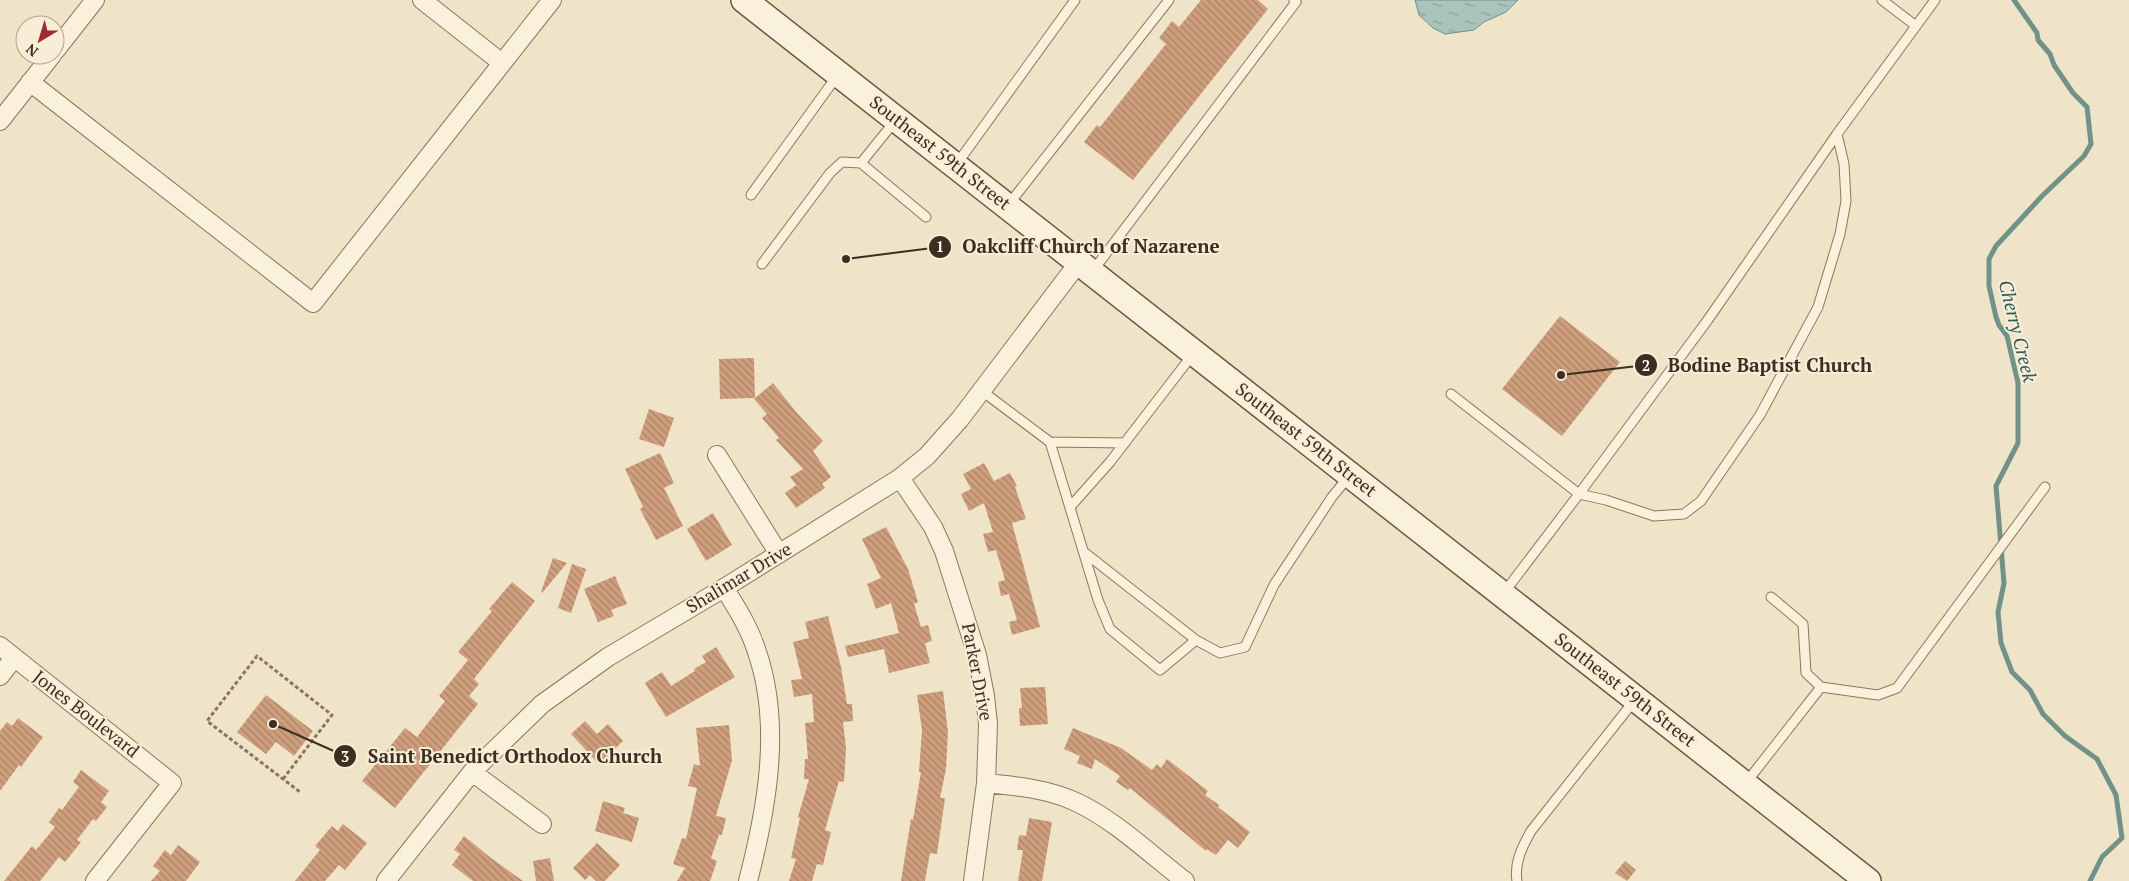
<svg xmlns="http://www.w3.org/2000/svg" width="2129" height="881" font-family="'PT Serif',serif">
<defs>
<pattern id="water-ripples" width="26" height="14" patternUnits="userSpaceOnUse" patternTransform="scale(1.25)"><rect width="26" height="14" fill="#a9c4bc"/><path d="M2 4q2-2 4 0t4 0M15 11q2-2 4 0t4 0" fill="none" stroke="#8ba098"/></pattern>
<pattern id="building-back-hatch" width="6" height="6" patternUnits="userSpaceOnUse" patternTransform="scale(1.25)"><rect width="6" height="6" fill="#cf9f7d"/><path d="M-1 5l2 2M0 0l6 6M5-1l2 2" fill="none" stroke="#a98266"/></pattern>
</defs>
<rect width="100%" height="100%" fill="#f0e4c8"/>
<path fill="url(#water-ripples)" stroke="#6f938a" d="M1415,0H1518L1506,12L1484,22L1474,30L1445,34L1433,28L1419,15Z"/>
<g fill="none" stroke-linecap="round" stroke-linejoin="round">
<path stroke="#6f938a" stroke-width="5" d="M2014,0L2037,33L2038,40L2050,54L2054,65L2073,93L2087,107L2091,144L2084,156L2042,196L1996,246L1989,259V286L1996,317L1999,325L2007,336L2018,383V443L1996,486L2004,583L1998,612L2001,643L2012,672L2030,690L2043,714L2065,736L2097,759L2116,795L2122,838L2102,857L2090,881"/>
</g>
<path fill="url(#building-back-hatch)" d="M1201,0H1258L1268,9L1133,180L1084,142L1097,125L1100,127L1166,44L1159,38L1172,21L1179,27Z
M1560,316L1620,362L1562,436L1502,389Z
M754,358L755,398L773,383L797,413L823,441L813,451L831,477L822,484L825,488L796,508L785,493L796,485L790,477L803,469L776,440L779,438L762,418L767,414L754,399L755,398L720,399L719,359Z
M649,409L674,418L664,447L639,439Z
M660,453L674,483L664,488L683,526L656,540L640,509L643,507L625,469Z
M984,463L994,481L1010,473L1017,486L1015,487L1026,519L1012,523L1040,627L1012,635L1009,622L1017,620L1009,594L1001,596L998,582L1005,580L996,550L988,552L983,534L993,532L984,503L969,511L961,494L971,489L963,474Z
M713,513L732,545L706,561L687,529Z
M886,527L908,569L918,602L914,604L921,627L928,625L932,641L925,643L930,663L889,673L884,649L848,657L845,646L899,633L891,603L876,609L867,584L881,578L862,539Z
M553,558L567,563L542,593L541,592Z
M572,564L586,569L571,613L558,608Z
M615,576L627,604L611,610L614,616L598,622L584,589Z
M512,582L535,601L474,679L479,684L469,696L478,704L395,808L362,781L405,728L417,737L445,701L439,696L468,660L458,652L492,611L489,609Z
M828,616L841,667L847,704H852L853,721L843,722L846,748L844,782L839,781L825,830L831,832L823,865L817,864L812,881H789L796,859L791,858L800,818L798,817L809,779H804L805,759H808L805,723L814,722L812,694L794,697L791,680L802,679L793,642L809,638L805,622Z
M716,647L735,677L666,717L645,683L662,672L671,686L695,671L694,669L706,662L702,656Z
M1045,687L1048,724L1020,726L1019,708H1022L1020,688Z
M943,691L948,732L946,769L940,798H945L937,854L930,853L925,881H901L911,819L913,820L921,772H919L922,730L917,695Z
M266,695L313,731L294,756L276,742L266,754L237,732Z
M18,718L43,737L21,767L19,765L0,791V731L7,722L12,726Z
M585,721L597,734L608,724L623,741L599,764L571,734Z
M729,725L732,760L716,816L726,818L722,835H719L711,858L717,861L710,881H677L685,868L673,864L682,838L686,839L697,788L688,786L694,764L700,766L696,728Z
M1073,728L1121,748L1152,770L1157,764L1161,768L1167,759L1208,791L1205,795L1219,805L1218,807L1250,832L1238,848L1228,840L1216,855L1207,849L1206,851L1130,788L1128,790L1116,782L1120,776L1095,759L1092,769L1077,763L1080,756L1064,749Z
M81,770L109,791L101,802L107,807L96,821L93,819L77,840L81,842L65,862L59,857L40,881H4L32,846L36,850L55,827L49,822L59,808L62,810L79,787L73,782Z
M603,801L625,808L623,813L639,818L632,842L595,831Z
M1029,818L1052,822L1042,881H1018L1023,850H1017L1019,835L1026,836Z
M343,824L367,843L345,870L339,865L325,881H295L320,850L315,846L332,826L338,831Z
M464,836L491,858L523,881H473L452,865L460,854L454,850Z
M597,843L620,865L605,881H596L590,875L585,880L573,868Z
M178,845L200,862L186,881H151L160,871L153,866L165,850L171,855Z
M550,858L554,881H536L533,861Z
M1625,861L1636,870L1627,881L1615,873Z"/>
<g fill="none" stroke-linecap="round" stroke-linejoin="round">
<defs>
<path id="lane" d="M1882,0L1916,26
M1837,134L1844,164L1846,201L1840,234L1818,307L1760,415L1701,501L1684,514L1654,516L1606,500L1579,494L1707,321L1837,134L1935,0
M861,163L926,217
M956,165L1075,0
M751,195L837,76
M1009,204L1169,0
M762,264L830,173L842,162L861,163L895,121
M1092,272L1296,2L1294,0
M982,391L1050,442L1098,600L1110,629L1160,670L1196,640L1084,552
M1451,394L1579,494L1503,594
M1050,442L1125,443
M1071,506L1110,462L1193,354
M1771,597L1803,624L1806,673L1821,687
M1196,640L1220,653L1245,647L1274,585L1332,497L1350,475
M1745,784L1821,687L1878,695L1897,688L2045,487
M1517,881C1514,863 1522,847 1531,831L1634,701"/>
<path id="street" d="M422,0L502,63
M55,51L95,0
M30,82L313,303L552,0
M0,121L52,55
M717,455L779,554
M900,478L933,527L944,551L977,655L985,696L988,724L986,783L973,881
M724,588C737,608 750,629 757,652C782,725 767,808 748,881
M0,646L172,783L95,881
M0,676L14,658
M472,772L542,824
M986,783C1017,786 1048,789 1076,802C1115,820 1151,855 1185,881
M386,881L472,772L542,704L608,657L724,588L900,478L927,456L960,419L1079,262"/>
<path id="secondary" d="M744,0L1868,881"/>
</defs>
<use href="#lane" stroke="#8d765c" stroke-width="11"/>
<use href="#street" stroke="#8d765c" stroke-width="20"/>
<use href="#secondary" stroke="#6f573f" stroke-width="28"/>
<path stroke="#8d765c" stroke-width="3" stroke-dasharray="4 2.5" stroke-linecap="butt" d="M283,779L332,715L257,656L207,721L300,792"/>
<use href="#lane" stroke="#faf1dc" stroke-width="9"/>
<use href="#street" stroke="#faf1dc" stroke-width="18"/>
<use href="#secondary" stroke="#faf1dc" stroke-width="25"/>
</g>
<g text-anchor="middle" stroke-width="4" stroke-linejoin="round" paint-order="stroke">
<g font-size="18" fill="#3d2e20" stroke="#f7eed8">
<text transform="translate(940 153) rotate(38)" y="6">Southeast 59th Street</text>
<text transform="translate(1306 440) rotate(38)" y="6">Southeast 59th Street</text>
<text transform="translate(739 578) rotate(-31)" y="6">Shalimar Drive</text>
<text transform="translate(977 672) rotate(79)" y="6">Parker Drive</text>
<text transform="translate(1625 690) rotate(38)" y="6">Southeast 59th Street</text>
<text transform="translate(86 714) rotate(38)" y="6">Jones Boulevard</text>
</g>
<g font-size="19" font-style="italic" fill="#2f5d5a" stroke="#f7eed8">
<text transform="translate(2018 331) rotate(76)" y="7">Cherry Creek</text>
</g>
</g>
<path fill="none" stroke="#3d2e20" stroke-width="2" d="M846 259L940 247M1561 375L1646 365M273 724L345 756"/>
<g fill="#3d2e20" stroke="#f7eed8" stroke-width="2">
<circle cx="846" cy="259" r="5"/>
<circle cx="1561" cy="375" r="5"/>
<circle cx="273" cy="724" r="5"/>
<circle cx="940" cy="247" r="12"/>
<circle cx="1646" cy="365" r="12"/>
<circle cx="345" cy="756" r="12"/>
</g>
<g font-size="15" text-anchor="middle" font-weight="bold" fill="#fff">
<text x="940" y="252">1</text>
<text x="1646" y="371">2</text>
<text x="345" y="762">3</text>
</g>
<g font-size="19" text-anchor="middle" font-weight="bold" fill="#3d2e20" stroke="#f7eed8" stroke-width="4" stroke-linejoin="round" paint-order="stroke">
<text x="1091" y="253">Oakcliff Church of Nazarene</text>
<text x="1770" y="372">Bodine Baptist Church</text>
<text x="515" y="763">Saint Benedict Orthodox Church</text>
</g>
<g transform="translate(40 40) rotate(218)"><circle r="24" fill="#f7eed8" stroke="#ada18e"/>
<path d="M0-4L9 19L0 12L-9 19Z" fill="#9e2a2b"/>
<text y="-8" font-size="14" font-weight="bold" text-anchor="middle" fill="#3d2e20">N</text>
</g>
</svg>
